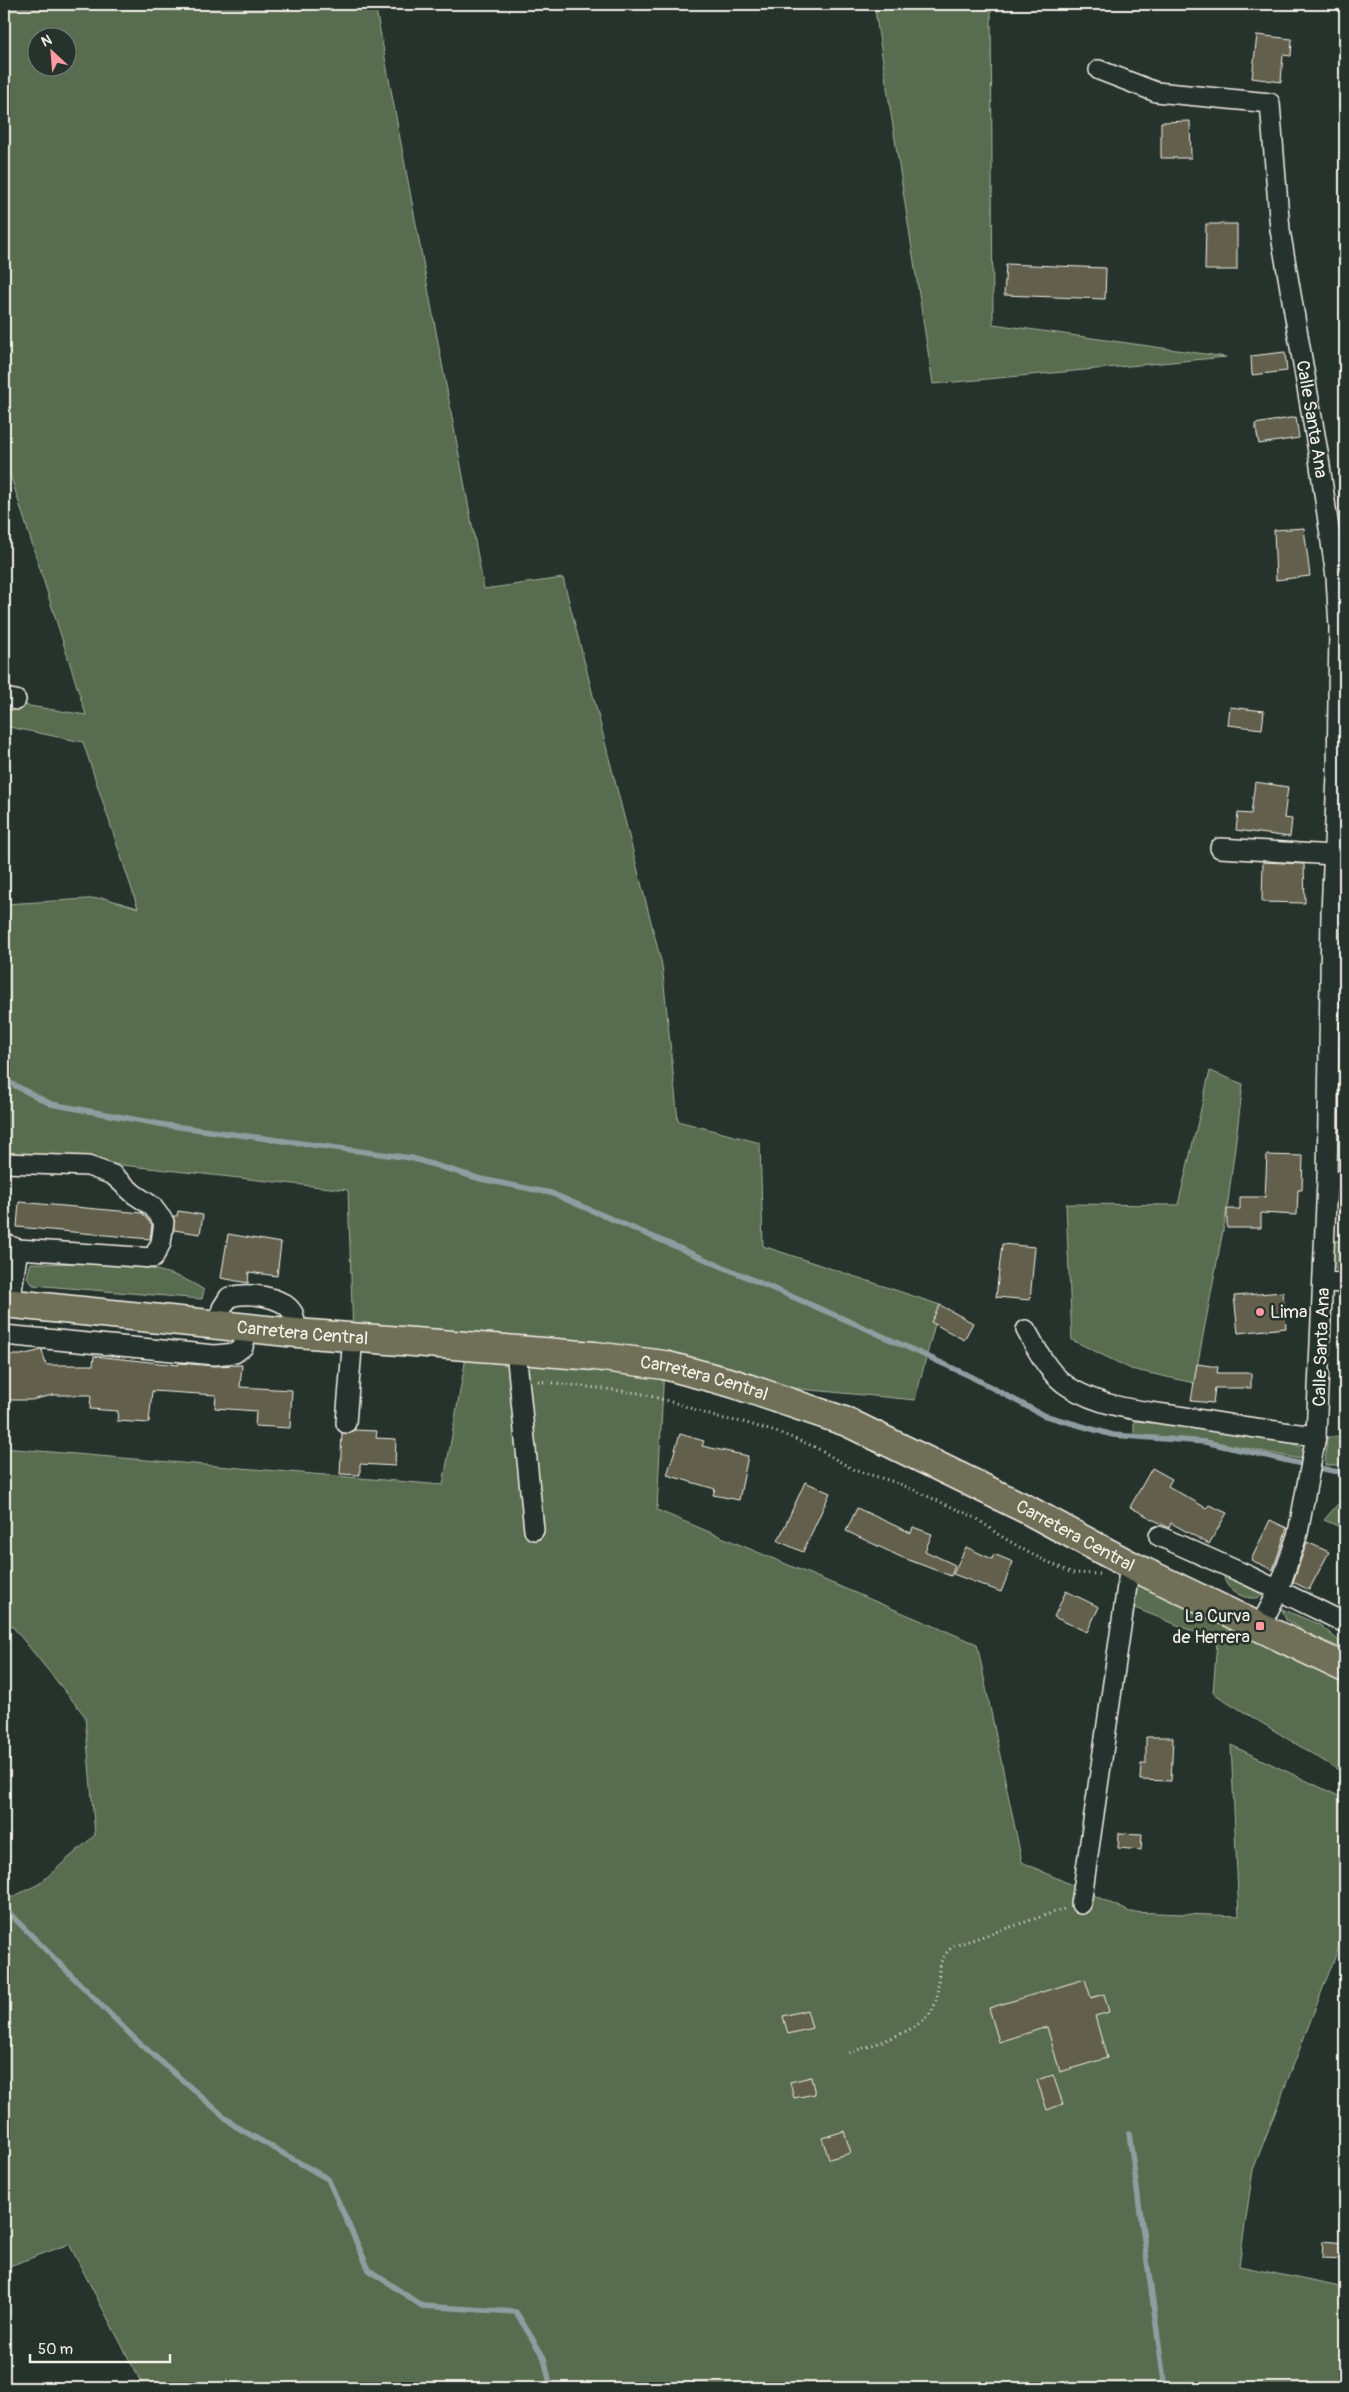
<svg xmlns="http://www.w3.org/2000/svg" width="1349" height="2392" font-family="Pangolin,sans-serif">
<rect width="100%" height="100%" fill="#26332d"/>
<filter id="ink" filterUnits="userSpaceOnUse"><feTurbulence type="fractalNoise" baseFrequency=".02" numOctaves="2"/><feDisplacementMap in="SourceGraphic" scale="10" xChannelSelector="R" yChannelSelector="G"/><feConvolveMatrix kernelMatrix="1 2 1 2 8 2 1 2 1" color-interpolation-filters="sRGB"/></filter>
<g filter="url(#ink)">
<path fill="#596c4f" stroke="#a6ae9c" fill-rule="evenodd" d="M4,4H375L484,589L563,578L662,965L678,1121L760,1143L763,1246L940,1305L915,1400L801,1389L664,1366L657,1510L977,1644L1022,1862L1130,1912L1239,1916L1231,1745L1345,1799V1931L1253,2170L1239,2266L1345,2288V2388H144L69,2244L4,2268V1901L39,1884L95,1835L85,1716L4,1616V1448L443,1485L467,1352L353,1336L348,1190L4,1152V904L104,898L138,908L83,742L4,726V702L86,715L4,455ZM38,38H68V68H38Z
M874,4H991L993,324L1226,357L933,384Z
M1210,1071L1243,1084L1227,1209L1194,1383L1131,1369L1072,1340L1066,1204L1178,1205Z
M1345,1240V1270L1335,1269L1332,1265L1331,1244L1334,1241Z
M31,1263C87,1265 156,1257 204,1290L202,1299L33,1285L27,1277Z
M1134,1421C1166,1424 1289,1431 1307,1452L1305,1460L1206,1440L1134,1435Z
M1327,1437H1345V1465H1325Z
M1345,1496V1529L1324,1520Z
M1224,1574L1266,1594C1252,1605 1223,1592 1224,1574Z
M1140,1582L1345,1677V1774L1213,1693L1217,1641L1135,1608L1136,1588Z
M1282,1609L1320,1625L1345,1646V1650L1306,1632L1286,1620Z"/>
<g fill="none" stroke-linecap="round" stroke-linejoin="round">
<path stroke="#8f9da0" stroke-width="5.5" d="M4,1080L51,1104L165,1125L411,1158L481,1179L551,1193L865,1328L970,1376L1043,1415L1113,1435L1205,1442L1333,1471L1345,1472
M4,1908L135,2039L235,2126L328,2179L369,2270L422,2306L516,2312L544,2358L551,2388
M1129,2133L1165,2388"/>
</g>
<path fill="#62614d" stroke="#f4f1e8" d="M1257,35L1292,39L1291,56L1283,55L1281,82L1252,78Z
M1190,121L1191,158H1161V122Z
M1206,224H1237V270H1205Z
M1006,264L1106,268L1105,299L1004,295Z
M1285,352L1287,371L1252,375L1251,356Z
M1296,417L1299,438L1259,444L1255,424Z
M1304,528L1310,576L1276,580L1274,530Z
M1230,707L1264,711L1262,729L1228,725Z
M1255,782L1288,787L1284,818L1292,819L1290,837L1236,830L1238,813L1251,814Z
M1263,862L1304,864L1305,903L1262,902Z
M1267,1155L1303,1156L1302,1190H1298L1297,1215L1261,1213V1228H1227V1209H1240V1197H1265Z
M19,1202L142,1213L152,1225L150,1239L17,1227Z
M178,1211L203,1215L200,1234L174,1230L173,1216H177Z
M228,1234L281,1243L277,1276L249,1272L248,1283L221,1278Z
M1002,1244L1035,1247L1030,1300L996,1297Z
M1283,1292L1286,1328L1238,1333L1234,1296Z
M940,1305L973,1323L964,1340L931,1322Z
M42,1350L46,1365H93L94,1356L178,1365L179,1363L214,1366L242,1365L240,1387L292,1390L290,1428L255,1426L256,1411L215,1408L216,1395L152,1391L149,1423L117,1421L118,1411L90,1409L91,1395H53L31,1400H4V1355H21Z
M1197,1364L1218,1367L1217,1373H1251V1388H1215L1213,1403L1191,1401Z
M355,1430L377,1431L376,1438L396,1439L395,1466L360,1464V1475L340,1474L342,1433H350Z
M680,1434L704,1441L702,1446L748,1456L739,1500L713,1495L715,1489L667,1475Z
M1152,1468L1172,1479L1168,1486L1206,1508L1209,1505L1227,1513L1209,1544L1171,1523L1169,1528L1130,1507Z
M805,1482L830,1493L803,1552L778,1541Z
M857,1508L911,1533L913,1527L932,1534L925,1551L955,1565L951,1576L901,1557L846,1531Z
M1270,1520L1287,1528L1273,1570L1251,1560Z
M1307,1542L1329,1552L1309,1590L1293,1582Z
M966,1547L992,1559L994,1554L1013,1562L1001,1592L953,1574Z
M1066,1591L1099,1607L1087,1632L1054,1617Z
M1146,1737H1173L1171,1781L1140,1780L1141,1764H1146Z
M1119,1833L1142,1834L1141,1850L1118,1848Z
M1085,1979L1091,1998L1104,1994L1109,2012L1095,2016L1107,2058L1060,2072L1047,2027L999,2042L989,2008Z
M807,2010L812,2028L788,2034L783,2016Z
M1053,2075L1063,2104L1047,2110L1037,2080Z
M811,2077L815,2094L794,2098L790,2082Z
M844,2131L851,2153L829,2159L822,2138Z
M1323,2241L1345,2243V2259L1322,2258Z"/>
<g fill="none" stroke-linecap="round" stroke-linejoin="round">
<defs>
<g id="minor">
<path id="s1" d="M1099,70L1156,92L1270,103L1280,230L1318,452L1336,577L1339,627L1337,775L1331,914L1327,1181L1316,1436L1298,1533L1278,1592L1260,1626"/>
<path d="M4,698L16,700"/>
<path d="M1220,848L1333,855"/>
<path d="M4,1163L88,1166L113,1175L134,1194L152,1206L164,1222L161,1243L153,1258L18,1249L4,1243"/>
<path d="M1327,1181L1345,1182"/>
<path d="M1324,1282L1345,1283"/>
<path d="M10,1303L18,1249"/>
<path d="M219,1325L222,1308L229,1297C247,1292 282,1295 293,1313C295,1319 296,1327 297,1333"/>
<path d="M1026,1330C1038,1351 1048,1374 1069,1387C1106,1410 1150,1411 1191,1418C1233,1425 1274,1431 1316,1436"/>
<path d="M4,1335L215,1355L235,1353L243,1347L248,1328"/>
<path d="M516,1350L534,1530"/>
<path d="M346,1423L353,1336"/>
<path d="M1159,1536L1249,1576L1345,1623"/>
<path d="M1081,1904L1130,1565"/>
</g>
<g id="highway">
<path id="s2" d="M4,1303L297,1333L595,1356L664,1365L732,1383L847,1422L1026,1509L1130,1565L1345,1668"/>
</g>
</defs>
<use href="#minor" stroke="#f4f1e8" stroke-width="22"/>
<use href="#highway" stroke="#f4f1e8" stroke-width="31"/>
<path stroke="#f4f1e8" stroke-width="3" stroke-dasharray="1 4" stroke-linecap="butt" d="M538,1381L639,1393L679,1404L718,1418L743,1422L785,1435L815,1447L854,1470L898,1483L976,1518L999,1535L1031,1554L1072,1573L1099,1574
M849,2053C871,2045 922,2031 933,2009C944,1985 930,1963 954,1946L1064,1909"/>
<use href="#minor" stroke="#26332d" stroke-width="19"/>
<use href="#highway" stroke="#706f59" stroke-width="28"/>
</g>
</g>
<g fill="#ff9aa2" stroke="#26332d" stroke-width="2">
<circle cx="1260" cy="1312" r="5"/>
<rect x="1255" y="1621" width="10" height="10" rx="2.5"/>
</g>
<g text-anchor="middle" stroke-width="5" stroke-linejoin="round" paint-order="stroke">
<g font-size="18" fill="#f4f1e8" stroke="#26332d">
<text dy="6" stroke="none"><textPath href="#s1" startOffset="495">Calle Santa Ana</textPath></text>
<text dy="6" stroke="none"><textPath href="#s2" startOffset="300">Carretera Central</textPath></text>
<text transform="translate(1321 1347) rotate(-88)" y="6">Calle Santa Ana</text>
<text dy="6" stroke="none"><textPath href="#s2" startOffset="705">Carretera Central</textPath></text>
<text dy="6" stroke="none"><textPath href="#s2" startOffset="1110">Carretera Central</textPath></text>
</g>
<g font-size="18" fill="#f4f1e8" stroke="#26332d" text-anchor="start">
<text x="1270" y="1318">Lima</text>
<text x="1250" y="1622" text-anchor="end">La Curva<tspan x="1250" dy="21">de Herrera</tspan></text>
</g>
</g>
<rect width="1349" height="2392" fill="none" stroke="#26332d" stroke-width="20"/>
<rect x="10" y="10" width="1329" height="2372" fill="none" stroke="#f4f1e8" stroke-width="2" filter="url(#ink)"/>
<g transform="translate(52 52) rotate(334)"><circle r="24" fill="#26332d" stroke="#787f78"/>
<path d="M0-4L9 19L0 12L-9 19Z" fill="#ff9aa2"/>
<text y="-8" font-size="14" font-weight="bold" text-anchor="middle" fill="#f4f1e8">N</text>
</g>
<path d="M30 2354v8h140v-8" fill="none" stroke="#f4f1e8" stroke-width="2.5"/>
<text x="38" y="2354" font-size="15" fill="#f4f1e8" stroke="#26332d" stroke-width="4" paint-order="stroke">50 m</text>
</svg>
